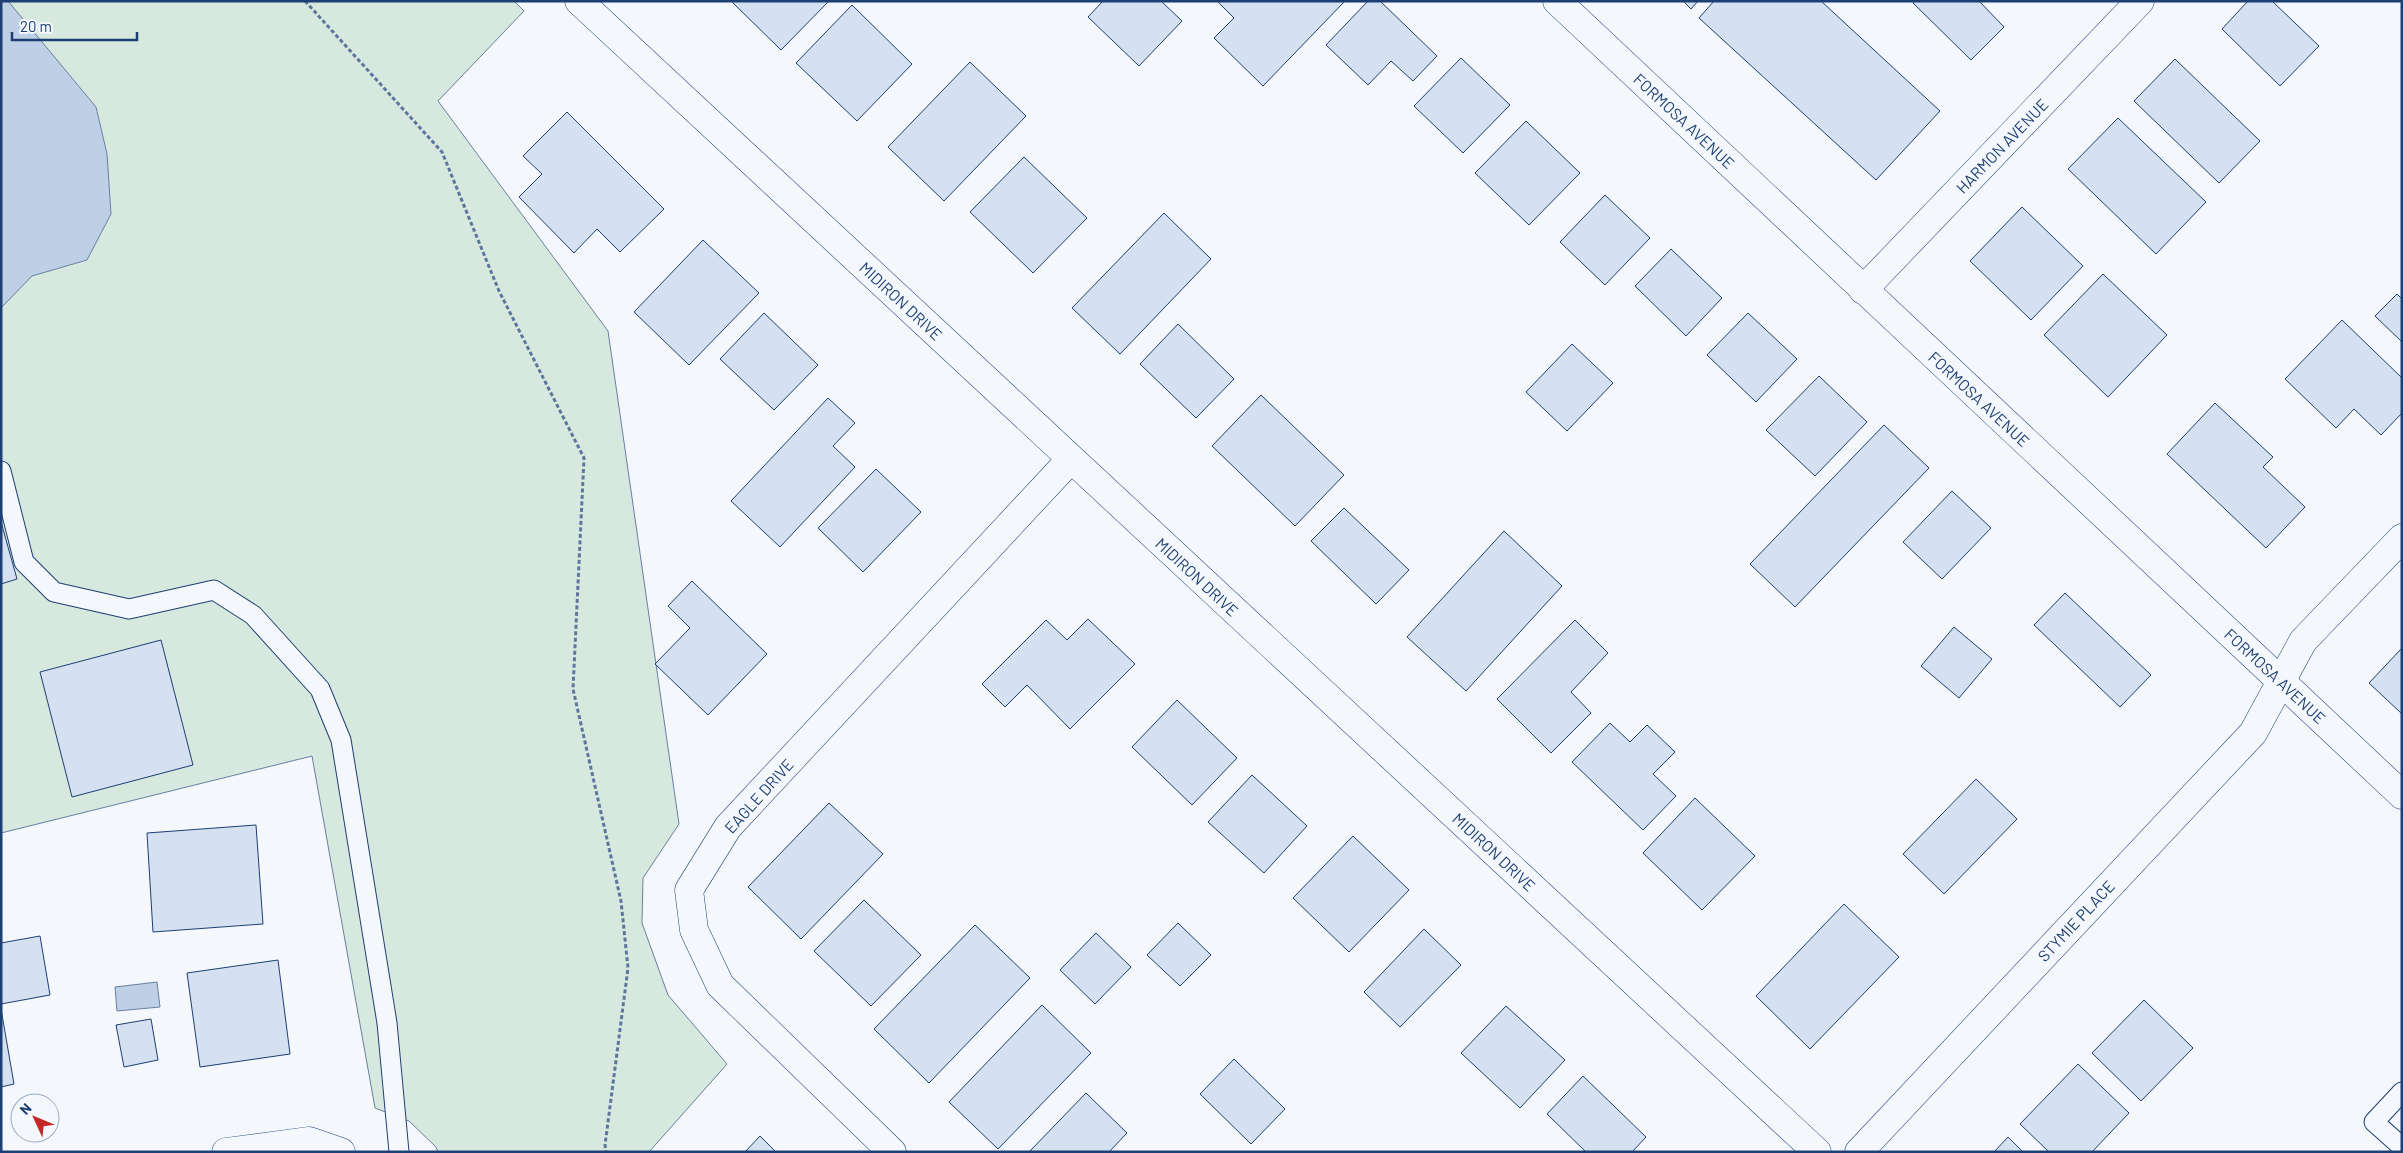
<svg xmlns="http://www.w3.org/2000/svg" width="2403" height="1153" font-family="Barlow,sans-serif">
<rect width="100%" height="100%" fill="#f4f7fb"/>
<path fill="#d7e8df" stroke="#687fa3" d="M1,1H514L524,11L438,101L608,331L679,824L643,878L642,923L668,995L727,1064L649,1152H438L436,1147L409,1121L375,1108L312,756L1,833Z"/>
<path fill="#bed0e5" stroke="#687fa3" d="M1,1H8L96,107L107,154L111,214L87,260L32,276L1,308Z
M157,982L160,1007L117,1011L115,987Z"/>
<path fill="#d5e0f0" stroke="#1d3f73" d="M731,1H829L781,50Z
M1103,1H1161L1182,21L1139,66L1088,17Z
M1217,1H1345L1263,86L1214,38L1234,18Z
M1368,1H1380L1437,56L1413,81L1391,61L1368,85L1326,45Z
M1683,1H1698L1691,9Z
M1714,1H1821L1940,111L1876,180L1699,18Z
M1915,1H1979L2004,27L1971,60L1913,3Z
M2248,1H2272L2319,46L2280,86L2222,29Z
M852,5L912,64L857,121L796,63Z
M1461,58L1510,105L1463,153L1414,106Z
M2175,59L2260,141L2219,183L2134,101Z
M970,62L1026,116L944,201L888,147Z
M567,112L664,209L620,252L597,229L574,253L519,197L542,174L523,156Z
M2118,118L2206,202L2156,254L2068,169Z
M1526,121L1580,173L1529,225L1475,173Z
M1024,157L1087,218L1033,273L970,212Z
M1605,195L1650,238L1605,285L1560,242Z
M2022,207L2083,266L2031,320L1970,261Z
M1164,213L1211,259L1120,354L1072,308Z
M703,240L759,293L689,365L634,312Z
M1671,249L1722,298L1686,336L1635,286Z
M2103,274L2167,335L2108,397L2044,335Z
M2397,294L2402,299V342L2375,316Z
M764,313L818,365L774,410L720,359Z
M1748,313L1797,359L1756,402L1707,355Z
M2342,320L2402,378V413L2381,435L2354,409L2336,428L2285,379Z
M1178,324L1234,379L1196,418L1140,364Z
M1572,344L1613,383L1567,431L1526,392Z
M1819,376L1867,422L1815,476L1766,430Z
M1261,395L1344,475L1295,526L1212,446Z
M828,398L855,423L833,446L855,467L780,547L731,501Z
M2215,403L2273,457L2263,467L2305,507L2266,548L2167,454Z
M1884,425L1929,468L1795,607L1750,564Z
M876,469L921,512L863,572L818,528Z
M1952,491L1991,528L1942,579L1903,542Z
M1344,508L1409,570L1376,604L1311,541Z
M1,522L17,579L1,584Z
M1504,531L1562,586L1466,691L1407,637Z
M692,581L767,654L708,715L655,664L690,628L668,606Z
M2065,593L2151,675L2120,707L2034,625Z
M1088,619L1135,664L1070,729L1027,685L1005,707L982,684L1046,620L1067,640Z
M1575,620L1608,653L1571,692L1591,713L1551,753L1497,699Z
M1954,627L1992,659L1959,698L1921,666Z
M161,640L193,765L72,797L40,672Z
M2402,648V714L2369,683Z
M1177,700L1237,758L1192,805L1132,747Z
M1610,723L1630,742L1647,725L1675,752L1653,774L1676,796L1643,830L1572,762Z
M1252,775L1307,826L1264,873L1208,822Z
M1976,779L2017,819L1944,894L1903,854Z
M1695,798L1755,856L1702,910L1643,853Z
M829,803L883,854L801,939L748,887Z
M256,825L263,924L153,932L147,833Z
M1353,836L1409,890L1349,952L1293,898Z
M864,900L921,955L871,1006L814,951Z
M1844,904L1899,957L1810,1049L1756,996Z
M1178,923L1211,955L1180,986L1147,955Z
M975,925L1030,978L929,1083L874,1029Z
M1424,929L1461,965L1400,1027L1364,992Z
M1096,933L1131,967L1095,1004L1060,970Z
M40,936L50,995L1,1004V943Z
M278,960L290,1054L200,1067L187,973Z
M2144,1000L2193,1048L2141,1101L2092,1053Z
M1042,1005L1091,1053L998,1149L949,1102Z
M1506,1006L1565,1060L1520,1108L1461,1053Z
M1,1009L14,1084L1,1087Z
M151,1019L158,1060L124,1067L116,1025Z
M1234,1059L1285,1109L1251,1144L1200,1094Z
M2078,1064L2129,1113L2092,1152H2049L2020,1124Z
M1583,1076L1646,1137L1632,1152H1586L1547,1114Z
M1086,1093L1127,1133L1109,1152H1029Z
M760,1136L776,1152H745Z
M2008,1137L2023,1152H1994Z"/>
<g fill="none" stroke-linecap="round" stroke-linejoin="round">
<defs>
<path id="service" d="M1,471L24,562L54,592L129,609L214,590L253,615L320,689L341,740L387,1023L399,1152
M2402,1092L2374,1122L2402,1147"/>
<path id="minor" d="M579,1L1817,1152
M1863,290L2140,1
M226,1152L309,1141L341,1152
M892,1152L720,985L694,930L689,890L728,827L1071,459
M1859,1152L2253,733L2303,641L2402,538"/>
<path id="tertiary" d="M1557,1L2402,795"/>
</defs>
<use href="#service" stroke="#1d3f73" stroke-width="21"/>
<use href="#minor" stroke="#1d3f73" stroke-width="29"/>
<use href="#tertiary" stroke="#1d3f73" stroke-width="29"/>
<path stroke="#5e769c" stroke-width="3" stroke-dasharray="4 2.5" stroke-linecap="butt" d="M305,1L442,152L499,291L584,458L573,689L621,901L628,968L605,1145L606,1152"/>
<use href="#service" stroke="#f4f7fb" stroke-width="19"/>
<use href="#minor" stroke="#f4f7fb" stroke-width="28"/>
<use href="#tertiary" stroke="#f4f7fb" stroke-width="28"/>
</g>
<g text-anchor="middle" stroke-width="4" stroke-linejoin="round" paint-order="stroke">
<g font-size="16" fill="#1d3f73" stroke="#f4f7fb">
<text transform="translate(1684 121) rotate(43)" y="6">FORMOSA AVENUE</text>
<text transform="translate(2002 146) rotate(-46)" y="6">HARMON AVENUE</text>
<text transform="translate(901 301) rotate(43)" y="6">MIDIRON DRIVE</text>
<text transform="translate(1979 399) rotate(43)" y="6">FORMOSA AVENUE</text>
<text transform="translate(1197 577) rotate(43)" y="6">MIDIRON DRIVE</text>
<text transform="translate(2275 676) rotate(43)" y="6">FORMOSA AVENUE</text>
<text transform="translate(759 796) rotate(-48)" y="6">EAGLE DRIVE</text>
<text transform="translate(1494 852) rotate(43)" y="6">MIDIRON DRIVE</text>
<text transform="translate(2076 921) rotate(-47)" y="6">STYMIE PLACE</text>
</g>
</g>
<rect width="2403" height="1153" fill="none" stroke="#1d3f73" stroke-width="5"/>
<g transform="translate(35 1118) rotate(314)"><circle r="24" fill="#f4f7fb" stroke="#9eadc5"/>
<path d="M0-4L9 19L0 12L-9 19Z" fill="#c62828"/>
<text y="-8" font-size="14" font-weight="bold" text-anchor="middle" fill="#1d3f73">N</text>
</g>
<path d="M12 32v8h125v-8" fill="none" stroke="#1d3f73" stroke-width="2.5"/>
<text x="20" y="32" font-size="15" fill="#1d3f73" stroke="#f4f7fb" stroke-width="4" paint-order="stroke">20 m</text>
</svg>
